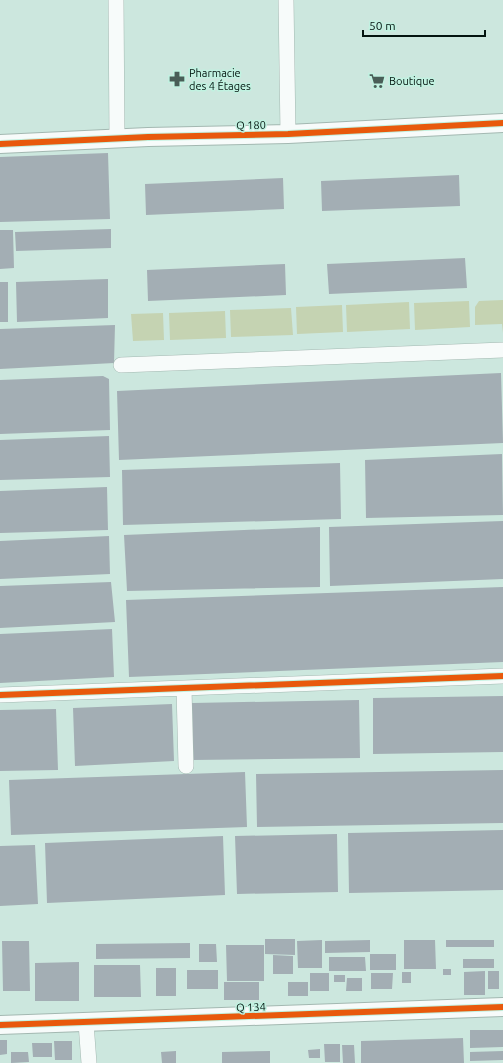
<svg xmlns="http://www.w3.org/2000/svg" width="503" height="1063" font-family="Ubuntu,sans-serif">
<rect width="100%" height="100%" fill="#cce7de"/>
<path fill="#c5d3b2" d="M503,300V333L502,324L475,325V307L479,301Z
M469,301L470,327L415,330L414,303Z
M409,302L410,329L347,332L346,305Z
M342,305L343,332L297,334L296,307Z
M291,308L293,335L231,337L230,310Z
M225,311L226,338L170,340L169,313Z
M163,313L164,340L133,341L131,314Z"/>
<path fill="#a3aeb4" d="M108,153L110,219L0,222V157Z
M459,175L460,206L322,211L321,181Z
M283,178L284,209L146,215L145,184Z
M111,229V248L16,251L15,232Z
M0,230H13L14,268L0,269Z
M465,258L467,288L329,294L327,264Z
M285,264L286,295L148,301L147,270Z
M108,279V318L17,322L16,282Z
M0,282H8V322H0Z
M115,325L114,363L0,369V329Z
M501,373L503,443L119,460L117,391Z
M103,376L109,379L110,430L0,434V380Z
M109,436L110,477L0,480V440Z
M502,454L503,515L366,518L365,460Z
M340,463L341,519L123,525L122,470Z
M107,487L108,530L0,533V491Z
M503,521V579L330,586L329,527Z
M320,527V587L127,591L124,535Z
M109,536L110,574L0,579V541Z
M111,582L115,622L0,628V586Z
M503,587V662L129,677L126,600Z
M112,629L114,677L0,683V634Z
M503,696V752L373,754V698Z
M359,700L360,758L192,760V703Z
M172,704L174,761L75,766L73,708Z
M56,709L58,770L0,771V710Z
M503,770V823L257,827L256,774Z
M245,772L247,827L11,835L9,780Z
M503,830V890L349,893L348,833Z
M337,834L338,892L237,894L235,836Z
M223,836L225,895L47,903L45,843Z
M35,845L38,904L0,906V846Z
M265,939H295V955L265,954Z
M322,940V968H298L297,941Z
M370,940V952L325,953V941Z
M404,940H435L436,969H404Z
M446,940H494V947H446Z
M2,941H29L30,991H3Z
M190,943V958L96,959V944Z
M199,944H216L217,962H199Z
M226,945H264V981H227Z
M370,954H396V970H370Z
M273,955L293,956V974H273Z
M329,957H365L366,971H329Z
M463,959H494V968H463Z
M79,962V1001H35V963Z
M94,965H140L141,997H94Z
M156,968H176V996H156Z
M443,969H451V975H443Z
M187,970H218V989H187Z
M485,971V995H464V972Z
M488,971H499V989H488Z
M402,972H411V983H402Z
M310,973H329V991H310Z
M371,973H393L392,989H371Z
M334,975H345V982H334Z
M347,978H362V991H346Z
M224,982H259V1000H224Z
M288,982H308V996H288Z
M470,1030H503V1047L470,1048Z
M463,1038L464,1063H361V1041Z
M0,1040H7V1054L0,1055Z
M54,1041H72V1060H55Z
M32,1043H52V1057H33Z
M324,1044H340V1062H325Z
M342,1045H354L355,1063H343Z
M320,1049V1058H309L308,1050Z
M176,1051V1063H162L161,1052Z
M270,1051V1063H222V1052Z
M503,1051V1060L470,1061V1052Z
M11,1052H28L29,1062L11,1063Z"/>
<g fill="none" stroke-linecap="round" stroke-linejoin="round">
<defs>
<path id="minor" d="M116,0L117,139
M286,0L288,134
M121,365L503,350
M184,689L186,766
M0,695L503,676
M86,1023L89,1063"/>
<path id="tertiary" d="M0,144L148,137L288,134L503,123
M0,1025L503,1007"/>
</defs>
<use href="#minor" stroke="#a3b8b1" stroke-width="16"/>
<use href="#tertiary" stroke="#a3b8b1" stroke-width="20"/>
<use href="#minor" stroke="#f7fbfa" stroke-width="15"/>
<use href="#tertiary" stroke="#f7fbfa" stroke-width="18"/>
<defs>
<path id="cycleway" d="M0,144L148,137L288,134L503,123
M0,695L503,676
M0,1025L503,1007"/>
</defs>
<use href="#cycleway" stroke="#c1f2e1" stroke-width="8"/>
<use href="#cycleway" stroke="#e8590c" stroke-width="6"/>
</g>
<defs>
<symbol id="pharmacy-bare" viewBox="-9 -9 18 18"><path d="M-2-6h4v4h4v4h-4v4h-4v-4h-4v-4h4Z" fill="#495e57" stroke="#c1f2e1" stroke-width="2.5" paint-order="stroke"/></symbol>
<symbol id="supermarket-bare" viewBox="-9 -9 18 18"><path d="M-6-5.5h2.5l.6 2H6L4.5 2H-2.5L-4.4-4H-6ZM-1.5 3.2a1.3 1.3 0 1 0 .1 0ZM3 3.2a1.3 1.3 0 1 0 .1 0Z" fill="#495e57" stroke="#c1f2e1" stroke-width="2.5" paint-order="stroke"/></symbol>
</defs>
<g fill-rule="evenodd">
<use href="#pharmacy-bare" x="166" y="68" width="22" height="22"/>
<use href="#supermarket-bare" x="366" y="70" width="22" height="22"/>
</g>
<g text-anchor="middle" stroke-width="3" stroke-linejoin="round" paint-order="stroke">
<g font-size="11" fill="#03140f" stroke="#c1f2e1" text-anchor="start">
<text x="189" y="77">Pharmacie<tspan x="189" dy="13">des 4 Étages</tspan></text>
<text x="389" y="85">Boutique</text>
</g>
<g font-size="11" fill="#03140f" stroke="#c1f2e1">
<text transform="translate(251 125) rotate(-1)" y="4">Q 180</text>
<text transform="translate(251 1007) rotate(-2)" y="4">Q 134</text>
</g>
</g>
<path d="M363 30v6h122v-6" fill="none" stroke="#03140f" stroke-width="2"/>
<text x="369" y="30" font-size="12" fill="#03140f" stroke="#c1f2e1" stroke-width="3" paint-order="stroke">50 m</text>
</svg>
